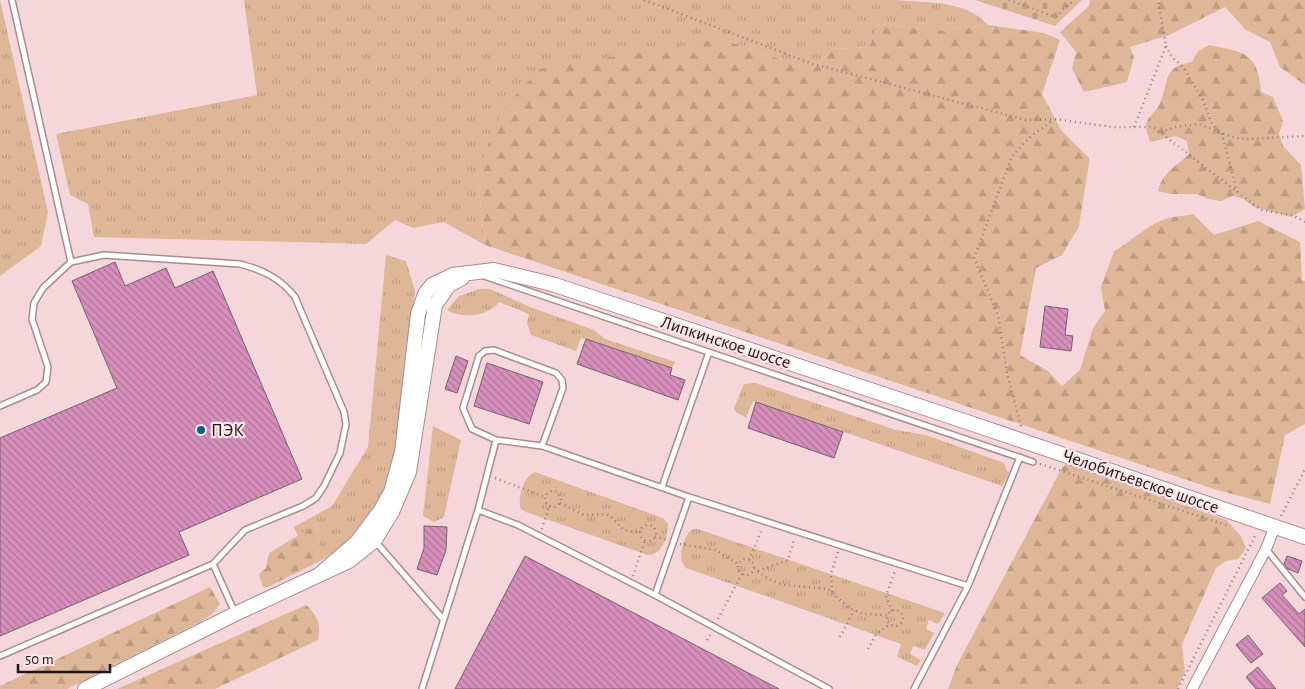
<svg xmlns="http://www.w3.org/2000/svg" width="1305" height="689" font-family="'Alegreya Sans',sans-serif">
<defs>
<pattern id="grass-tufts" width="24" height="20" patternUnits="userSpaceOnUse" patternTransform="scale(1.25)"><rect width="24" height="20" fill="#deb798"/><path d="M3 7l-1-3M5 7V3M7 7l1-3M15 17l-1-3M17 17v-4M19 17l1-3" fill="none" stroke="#be9c82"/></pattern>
<pattern id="forest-firs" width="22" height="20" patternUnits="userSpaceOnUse" patternTransform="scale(1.25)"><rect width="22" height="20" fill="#deb798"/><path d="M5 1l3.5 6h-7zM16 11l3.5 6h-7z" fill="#be9c82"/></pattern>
<pattern id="cemetery-stones" width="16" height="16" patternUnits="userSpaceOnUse" patternTransform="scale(1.25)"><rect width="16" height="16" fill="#deb798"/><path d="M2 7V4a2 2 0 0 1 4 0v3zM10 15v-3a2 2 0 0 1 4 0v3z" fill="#be9c82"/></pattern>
<pattern id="building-back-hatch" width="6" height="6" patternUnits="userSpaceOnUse" patternTransform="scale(1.25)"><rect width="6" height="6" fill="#d790bb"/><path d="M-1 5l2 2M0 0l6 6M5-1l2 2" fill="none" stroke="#ae7497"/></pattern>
</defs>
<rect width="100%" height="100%" fill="#f5d7db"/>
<path fill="url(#grass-tufts)" d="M0,0L48,212L41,246L0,276Z
M244,0H896C928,3 966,0 988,25L939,31L879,24L869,47L833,49L812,70L721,39L477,172L485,245L444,222L413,228L395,220L366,244L94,237L88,204L70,195L56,134L257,95Z
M386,255L406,261L415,291L394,461L385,492L359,530L339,551L314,564L319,544L317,524L298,536L294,527L332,506L368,447Z
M479,289H490L530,307L594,330L605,339L675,362L672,368L581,338L576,351L531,335L527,323L529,314L499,302C489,317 461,319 447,310L459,296Z
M755,383L896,430L926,435L1004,463L1007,471L1010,472L1002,486L753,401L746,418L736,412L734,408L744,384Z
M433,426L461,440L444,517L434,522L423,516Z
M535,472L663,518L668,524C668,537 662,555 648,555L526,512L521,509C517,498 523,477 535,472Z
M693,529H698L945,613L938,624L929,620L926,629L934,633L925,650L913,646L910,654L921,660L917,666L897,657L901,644L686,568C676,559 683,536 693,529Z"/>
<path fill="url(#forest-firs)" d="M1090,0H1305V85L1280,67L1270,42L1246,30L1225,7L1169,35L1130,47L1134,57L1127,82L1084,92L1072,69L1076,52L1060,32L1089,6Z
M879,24L939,31L988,25L1044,33L1060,40L1042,94L1061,130L1089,158V164L1079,226L1062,255L1036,268L1020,355L1048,371L1062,386L1080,370L1093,328L1105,311L1101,287L1114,251C1132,241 1149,223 1169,218C1177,216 1185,216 1193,214L1214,235L1258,221L1300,242L1302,280L1305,281V424L1285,435L1270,504L1217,490L485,245L477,172L502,111L539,69L721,39L812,70L833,49L869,47Z
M1209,45C1244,52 1258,52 1261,92L1273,97L1283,121L1279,133L1283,146L1301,165L1305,209L1291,217L1254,207L1244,199L1233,196L1221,201L1208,199L1197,194H1171L1158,191C1164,170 1175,168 1189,154L1187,141L1176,136L1150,142C1149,137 1146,131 1146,127C1146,118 1154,113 1158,107C1170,86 1160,66 1192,62L1198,51Z
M1066,464L1226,520L1241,536L1246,548L1238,559L1226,561L1216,568L1182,644L1185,673L1177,689H948L957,665L1062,468Z
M317,524L319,545L314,564L268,587H263L259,574L266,568L269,553Z
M210,587L220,604L212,614L202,621L67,689H0V686Z
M306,605C318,616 321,623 318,640L215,689H117Z"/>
<path fill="url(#cemetery-stones)" d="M975,0H1082L1055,26Z"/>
<path fill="url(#building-back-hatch)" stroke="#76606d" d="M115,262L125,286L166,268L175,288L213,271L302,479L179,532L189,555L0,636V438L117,388L72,281Z
M1045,306L1068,309L1065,335L1073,336L1071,351L1040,347Z
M586,339L672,368L670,375L685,380L678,400L577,364Z
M456,356L468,361L457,393L445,389Z
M487,363L543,382L529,424L474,406Z
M756,402L843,432L834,458L748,428Z
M424,526L447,527L446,550L437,575L417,569L424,548Z
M525,556L779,689H455Z
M1287,556L1302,561L1298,573L1288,569L1284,564Z
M1280,583L1287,591L1282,595L1299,614L1305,609V647L1262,598Z
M1248,635L1263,654L1251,663L1236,645Z
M1258,667L1276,689H1256L1246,677Z"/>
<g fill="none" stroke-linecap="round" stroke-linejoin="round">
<defs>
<path id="lane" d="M12,0L71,262
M484,276L1033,462
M0,406L37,390L46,382L48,367L32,319L34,303L43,288L71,262L104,255L240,264C263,270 280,278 295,297L344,412L346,424L340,453L324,486L316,498L303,506L245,530L213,564L0,656
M496,440L472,429L463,408L479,356L485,351L494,350L556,373L562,380L563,388L542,446
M662,487L709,352
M478,510L496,440L542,446L689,497L968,586L914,689
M375,541L442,618
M1266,549L1305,597
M213,564L235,613
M968,586L1020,457
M655,595L689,497
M422,689L478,510L518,525L655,595L829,689"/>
<path id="street" d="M1192,689L1266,549L1275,526"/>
<path id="secondary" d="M320,574L357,542L381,510L391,492L402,452L418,314L425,294L432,285L453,275L494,270L552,284L976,425L1305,537
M85,689L235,614L349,561L374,541L392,512L409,472L435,305L449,285L462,278"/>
</defs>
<use href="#lane" stroke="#a88c90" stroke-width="8"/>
<use href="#street" stroke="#a88c90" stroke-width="12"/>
<use href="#secondary" stroke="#a88c90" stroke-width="16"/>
<path stroke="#937e81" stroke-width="2.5" stroke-dasharray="1 4" stroke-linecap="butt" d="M644,0L813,64L1026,120L1054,119L1113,127H1153L1261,210L1292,215L1305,222
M1009,0L1055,17L1074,0
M1166,46L1172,57L1183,67L1203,100L1212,124L1222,134L1237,192
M1134,127L1166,46L1158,0
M1161,132L1175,127L1199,124L1232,137L1246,139L1305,136
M1021,426L1007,373L998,315L974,258L1012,156L1031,136L1053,120
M1040,464L1229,526
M495,478L545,497
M545 499a8 8 0 1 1 16 0a8 8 0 1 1-16 0Z
M560,503L584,515L606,514C622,522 618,535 641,531
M1281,516L1305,469
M640 533a8 8 0 1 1 16 0a8 8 0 1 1-16 0Z
M542,529L549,506
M655,536L667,540
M680,544L716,550L738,564
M738 567a8 8 0 1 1 16 0a8 8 0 1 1-16 0Z
M749,560L762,529
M754,568L768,579L784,585L828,589L849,608L863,614L888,615
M758,571L788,560L794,539
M633,576L645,540
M832,592L831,574L838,552
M887 618a8 8 0 1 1 16 0a8 8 0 1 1-16 0Z
M892,611L886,596L895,571
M718,619L742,574
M840,637L854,610
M707,640L711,633
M868,649L876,634L890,624
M1178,689L1256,534"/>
<use href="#lane" stroke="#fff" stroke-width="5"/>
<use href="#street" stroke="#fff" stroke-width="10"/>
<use href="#secondary" stroke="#fff" stroke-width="14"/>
</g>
<circle fill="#005f8f" stroke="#fee6e9" stroke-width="2" cx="201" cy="430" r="5"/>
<g text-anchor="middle" stroke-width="4.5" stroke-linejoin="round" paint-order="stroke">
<g font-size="18" fill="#1f1517" stroke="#fee6e9">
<text transform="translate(726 342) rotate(18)" y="6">Липкинское шоссе</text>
<text transform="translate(1141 481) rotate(19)" y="6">Челобитьевское шоссе</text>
</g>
<g font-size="18" fill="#1f1517" stroke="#fee6e9" text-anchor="start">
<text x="211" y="436">ПЭК</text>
</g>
</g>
<path d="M18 664v8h92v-8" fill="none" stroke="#1f1517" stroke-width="2.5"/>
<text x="25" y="664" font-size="15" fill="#1f1517" stroke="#fee6e9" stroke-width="4" paint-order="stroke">50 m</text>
</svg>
